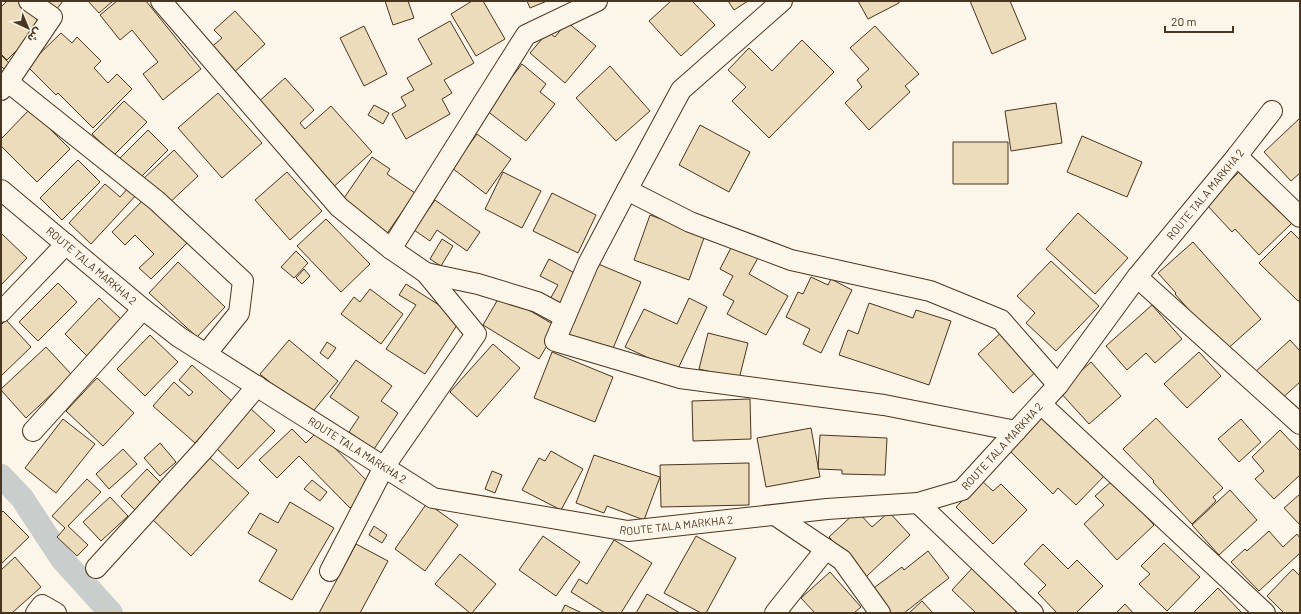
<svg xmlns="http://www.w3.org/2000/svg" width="1301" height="614" font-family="Barlow,'Noto Sans Arabic',sans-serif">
<rect width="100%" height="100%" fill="#fbf6e9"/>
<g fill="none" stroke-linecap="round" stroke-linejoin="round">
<path stroke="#c9cecd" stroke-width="24" d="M1,476L22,498L62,559L111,613"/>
</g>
<path fill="#ecdcbc" stroke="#4a3520" d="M7,1H18L42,25L7,60L1,54V7Z
M44,1H63L56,10Z
M88,1H113L99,13Z
M117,1H146L201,69L163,100L143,74L158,62L132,30L120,40L100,15Z
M385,1H408L414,18L393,25Z
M472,1H483L505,39L476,56L451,14Z
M527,1H547L530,8Z
M671,1H692L715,25L681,56L649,21Z
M728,1H748L734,10Z
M858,1H899V3L868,19Z
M970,1H1010L1026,39L992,54Z
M235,11L265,44L231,75L208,50L222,38L214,30Z
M450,21L474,63L444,80L452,93L442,99L450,114L406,139L392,114L406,106L401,97L414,90L407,78L432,64L418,39Z
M567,22L596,46L565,83L530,53L548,32L555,37Z
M364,26L387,74L364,86L340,38Z
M875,26L919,74L905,86L910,92L869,130L845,103L862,87L857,80L869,69L850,48Z
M61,33L72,43L77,37L101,61L94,68L108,83L117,74L132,89L93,128L58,93L56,95L27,66Z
M802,40L834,72L769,138L732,101L746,87L728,70L749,48L772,71Z
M1,55L9,63L4,69L1,66Z
M522,64L546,84L540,92L555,104L526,141L486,110Z
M610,66L650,111L616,141L576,98Z
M285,78L314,110L300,123L305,129L331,106L372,152L329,191L255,105Z
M218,93L262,143L222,178L178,128Z
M124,101L147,122L114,155L92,134Z
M1056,103L1062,143L1011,151L1005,111Z
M374,105L389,113L383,124L368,115Z
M30,109L70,149L37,182L1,146V139Z
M1300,118V173L1291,181L1264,152Z
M700,125L750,152L729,192L679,165Z
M148,130L168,150L139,179L119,159Z
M477,134L511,159L486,194L452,168Z
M1082,136L1142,162L1127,197L1067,172Z
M953,142H1008V184H953Z
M174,150L198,176L166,206L142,180Z
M372,157L390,169L387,174L415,193L386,235L340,204Z
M78,160L100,182L62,220L40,198Z
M1241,170L1292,223L1259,255L1235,229L1232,232L1206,204Z
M287,172L322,211L290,240L255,200Z
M503,172L541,191L522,228L485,209Z
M105,184L120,197L130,186L138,193L91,244L69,223Z
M552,193L596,215L578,253L533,231Z
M146,197L191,239L151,279L139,268L154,254L135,235L125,245L112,232Z
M435,200L480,232L467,251L437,230L430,241L414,230Z
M1078,213L1128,258L1095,294L1046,249Z
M650,215L705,235L689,280L634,260Z
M326,219L370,264L341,292L297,246Z
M1291,231L1300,240V300L1298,301L1259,263Z
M2,234L27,258L1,285V235Z
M442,239L453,246L441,266L430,259Z
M734,242L759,256L749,274L788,296L766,335L727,314L734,301L723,295L733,276L720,269Z
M1193,242L1261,319L1225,351L1175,294L1176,293L1158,273Z
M296,251L308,263L294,278L281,267Z
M549,259L580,276L562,308L549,301L558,285L540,276Z
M1051,261L1099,306L1056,351L1026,323L1035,313L1017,296Z
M178,262L225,307L197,337L149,293Z
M596,263L641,282L611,353L565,333Z
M304,269L310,276L302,284L296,278Z
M811,277L828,285L831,279L852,290L821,353L803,344L810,329L786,317L798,292L803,294Z
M58,283L77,302L38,341L19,322Z
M406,284L461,319L425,374L386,349L416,305L399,295Z
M370,289L403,314L381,344L341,314L354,297L360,302Z
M501,294L558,327L539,359L483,325Z
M99,298L122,320L87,356L65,334Z
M689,298L707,307L677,371L625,347L644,309L677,324Z
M869,303L913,318L916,310L951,321L929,385L839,355L848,330L858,334Z
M1152,305L1182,339L1155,363L1146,353L1127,370L1106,346Z
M6,320L31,347L1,376V325Z
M1004,330L1039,369L1013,393L978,354Z
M708,333L748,343L739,379L699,369Z
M150,335L178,362L145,396L117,369Z
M289,340L338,381L310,415L260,374Z
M1290,340L1300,351V382L1279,401L1254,373Z
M327,342L336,348L328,359L320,353Z
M493,344L520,368L477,417L450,392Z
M46,347L72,375L26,418L1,390V389Z
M552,352L613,377L595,422L534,398Z
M1199,352L1221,376L1187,408L1164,384Z
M356,360L392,386L381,401L398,413L374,449L349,432L359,417L330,397Z
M1091,362L1121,396L1089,424L1059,391Z
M192,365L232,401L195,443L153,406L174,382L189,396L193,392L179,380Z
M97,378L134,413L103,446L66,411Z
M750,399L751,439L693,441L692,401Z
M250,408L275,431L238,469L214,446Z
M1044,410L1108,472L1076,505L1058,488L1053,494L1007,448Z
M1156,418L1223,488L1213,497L1216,501L1192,524L1153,482L1154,481L1123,449Z
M63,419L95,444L56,493L25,468Z
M1241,419L1261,442L1239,462L1218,439Z
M811,428L820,477L766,487L757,438Z
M292,429L306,443L318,431L372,486L350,508L299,456L277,478L259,460Z
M1280,430L1300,451V475L1274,499L1255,479L1264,471L1252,457Z
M820,435L887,438L885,475L842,474V470L818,469Z
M160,443L176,462L160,476L144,458Z
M123,449L137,464L109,489L96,474Z
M551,451L583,469L561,510L522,490L539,458L545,461Z
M594,455L660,477L644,520L607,506L604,513L576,503Z
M209,457L249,493L191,556L152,519Z
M749,463V505L661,507L660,465Z
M147,469L161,483L135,510L121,496Z
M492,471L502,475L495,493L485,489Z
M87,479L101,492L68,526L88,545L77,556L57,537L65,528L52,516Z
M312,480L327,492L320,501L304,489Z
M1113,480L1154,525L1117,560L1084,524L1104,505L1095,496Z
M982,481L993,491L1001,484L1027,510L993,544L956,507Z
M1230,490L1257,520L1219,555L1192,525Z
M1300,494V525L1284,508Z
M110,497L128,516L101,541L83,522Z
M290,502L334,528L292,600L259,581L277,550L248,533L260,513L278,523Z
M427,503L458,525L425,571L395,549Z
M3,511L29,537L1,564V513Z
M857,511L872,527L889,512L910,535L866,577L829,537Z
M374,526L387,535L382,543L369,535Z
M1269,531L1283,547L1297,534L1300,538V553L1259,591L1231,562L1245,549L1247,551Z
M543,536L580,562L556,596L519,570Z
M696,536L736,558L706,613H701L664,593Z
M614,540L652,563L621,613H605L571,592L579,579L587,584Z
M1164,543L1200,577L1167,611L1139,584L1150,574L1141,566Z
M356,544L388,561L360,613H319Z
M1043,544L1068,569L1077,560L1103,586L1076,613H1057L1038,593L1046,585L1024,564Z
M928,551L949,578L904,613H889L871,590L902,567L904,570Z
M460,554L496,584L472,613H470L435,584Z
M15,557L41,587L12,613H1V570Z
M977,563L1021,606L1014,613H976L952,590Z
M1293,569L1300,576V613H1284L1267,596Z
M830,572L861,607L854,613H815L801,598Z
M1218,588L1242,613H1193Z
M647,594L680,613H636Z
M922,601L933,613H909Z
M1125,604L1133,613H1116Z
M565,605L582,613H561Z"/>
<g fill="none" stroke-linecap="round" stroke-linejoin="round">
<defs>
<g id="street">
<path d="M161,1L339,207L391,249L426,273L476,334L384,467L330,571"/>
<path d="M782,1L681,90L627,190L690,222L791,260L930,291L1001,320L1058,385"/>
<path d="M8,82L157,201L243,281L239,313L206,354"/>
<path d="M1,90L8,82L52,17L29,1"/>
<path d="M1237,156L1300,217"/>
<path id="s1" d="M1,190L143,309L179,337L433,498L628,531L827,509L918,503L962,490L1058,385L1137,277L1237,156L1272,111"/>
<path d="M627,190L588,264L555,341L680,378L884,405L1016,431"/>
<path d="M391,249L526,35L597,1"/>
<path d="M426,273L478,284L537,302L565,317"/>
<path d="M1137,277L1300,424"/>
<path d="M1,312L66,244"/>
<path d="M1041,404L1265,613"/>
<path d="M33,431L143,309"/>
<path d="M918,503L1033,613"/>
<path d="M775,515L842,560L880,613"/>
<path d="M96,568L205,448L257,386"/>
<path d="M36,613L42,605L56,613"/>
<path d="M775,613L826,549"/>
</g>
</defs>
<use href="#street" stroke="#4a3520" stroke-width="22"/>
<use href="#street" stroke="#fbf6e9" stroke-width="20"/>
</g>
<g text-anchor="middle" stroke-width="3" stroke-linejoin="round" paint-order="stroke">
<g font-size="11" fill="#4a3520" stroke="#fbf6e9">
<text dy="4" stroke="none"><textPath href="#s1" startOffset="1450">ROUTE TALA MARKHA 2</textPath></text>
<text dy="4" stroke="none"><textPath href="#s1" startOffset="118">ROUTE TALA MARKHA 2</textPath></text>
<text dy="4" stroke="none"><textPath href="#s1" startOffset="1126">ROUTE TALA MARKHA 2</textPath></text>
<text dy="4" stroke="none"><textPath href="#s1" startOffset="442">ROUTE TALA MARKHA 2</textPath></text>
<text dy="4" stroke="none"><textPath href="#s1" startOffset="778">ROUTE TALA MARKHA 2</textPath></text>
</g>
</g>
<rect width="1301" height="614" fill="none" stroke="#4a3520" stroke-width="4"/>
<g transform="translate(28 28) rotate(136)" stroke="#fbf6e9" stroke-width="3" paint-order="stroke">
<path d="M0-3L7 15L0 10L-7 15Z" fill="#4a3520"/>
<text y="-6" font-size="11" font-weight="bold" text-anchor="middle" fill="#4a3520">ش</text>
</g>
<path d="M1165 26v6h68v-6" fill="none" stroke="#4a3520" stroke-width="2"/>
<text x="1171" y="26" font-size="12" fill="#4a3520" stroke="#fbf6e9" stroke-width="3" paint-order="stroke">20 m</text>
</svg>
